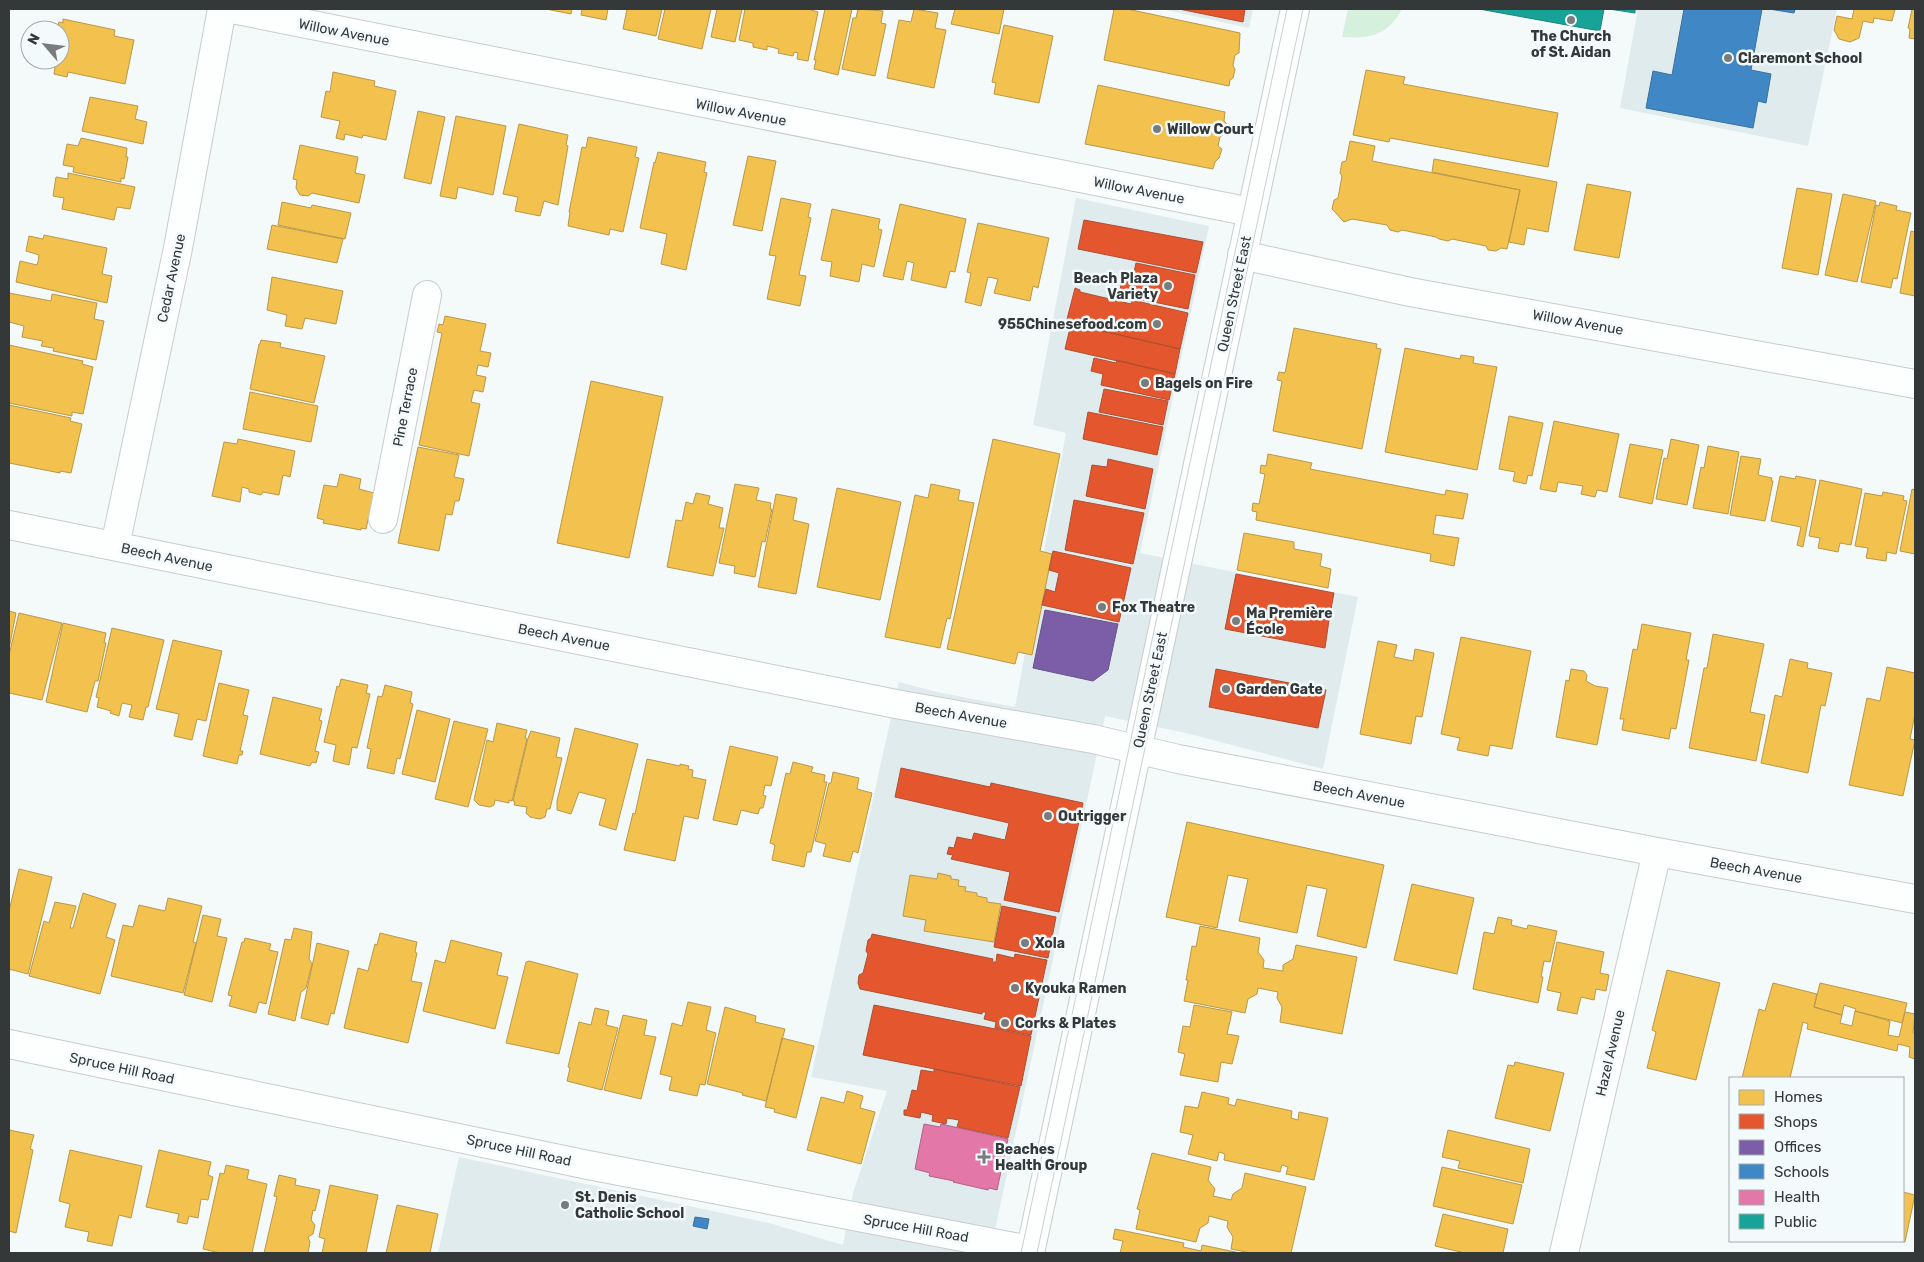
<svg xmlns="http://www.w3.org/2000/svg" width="1924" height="1262" font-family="Rubik,sans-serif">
<rect width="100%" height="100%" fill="#f4f9fa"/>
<path fill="#dfebed" d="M1162,9H1253L1249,28Z
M1638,9H1837L1808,146L1620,108Z
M1076,198L1209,226L1140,553L1358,597L1323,769L1186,733L1105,716L990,1253H438L459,1157L769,1223L843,1245L853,1193L887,1091L811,1077L899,682L937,692L1015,707L1066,433L1033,425Z"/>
<path fill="#d6f0de" d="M1348,9H1402C1388,35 1371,39 1342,37Z"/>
<path fill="#f2c14e" stroke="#b99848" d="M546,9H572L571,14Z
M582,9H608L606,20L581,15Z
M627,9H662L656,36L623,29Z
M665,9H711L702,49L658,39Z
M717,9H742L735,42L711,37Z
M745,9H808L818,12L808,61L797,59L798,53L794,52L793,56L778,53L779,49L767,46V50L753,47V43L739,40Z
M825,9H852L838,75L814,69L816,60H814Z
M858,9L883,11L881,23L886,24L875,76L842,69L853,18H856Z
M914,9L938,13L935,28L946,30L934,88L887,78L899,20L911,22Z
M955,9H1004L999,34L951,24Z
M1114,9H1127L1240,33L1239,53L1235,55L1233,65L1235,70L1233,78L1230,80L1229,86L1104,60Z
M1854,9H1895L1892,21L1874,18L1873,23L1863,21L1859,38L1850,42L1839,39L1834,30L1837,16L1852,19Z
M1912,9H1915V39L1909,38L1910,29L1908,28Z
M63,19L115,30L114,36L134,40L125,84L68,72L67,77L54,74L55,67L39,65L40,60H60V30H47V26L57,28L59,22L63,23Z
M1004,25L1053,36L1039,103L994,94L996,83L992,82Z
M1366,70L1405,77L1403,84L1558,113L1548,167L1390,138L1389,142L1353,135Z
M333,72L375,81L374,86L396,91L386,140L363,135L362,138L345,134L344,140L336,138L340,121L321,117L326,91L330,92Z
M1098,85L1225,112L1224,121L1227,124L1224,134L1220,137L1218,146L1222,149L1219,158L1215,162L1213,169L1085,144Z
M90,97L138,106L135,119L147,122L143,144L82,131Z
M418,111L445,117L431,184L404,178Z
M456,116L506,126L493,195L458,187L456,199L440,196Z
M519,124L568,135L566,145L568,146L558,205L544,201L540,216L515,211L518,197L503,194Z
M588,137L637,147L635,157L639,158L623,232L610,229L609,235L568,226L570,212H569L582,147L586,148Z
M81,138L127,148L126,157H128L124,179L121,178V182L73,172L74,167L63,165L67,144L78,146Z
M1350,141L1375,146L1372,161L1520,190L1507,249L1501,248L1496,251L1488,250L1486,246L1452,239L1448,241L1439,239L1436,237L1402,230L1398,232L1390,230L1387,225L1352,219L1344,222L1332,209L1334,200L1338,198L1342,176L1340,173L1342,162L1346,161Z
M300,145L358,157L355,173L365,175L359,203L312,193L308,196L300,195L296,188L297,180L293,179Z
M658,152L706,162L704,172L707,173L686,270L661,264L667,234L640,228L654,162L655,163Z
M748,156L776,161L762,231L733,225Z
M1434,159L1557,182L1548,232L1527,228L1524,245L1509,242L1520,190L1432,172Z
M68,173L135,187L130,209L117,207L114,220L62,209L64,198L53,196L56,177L68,179Z
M1587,184L1631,192L1619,258L1574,250Z
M1797,188L1832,194L1818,275L1782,268Z
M1843,194L1876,201L1857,282L1825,275Z
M781,198L811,204L808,217L811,218L799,275L806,276L800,306L767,299L776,256L769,255Z
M282,202L311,208L312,205L351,213L345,239L278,225Z
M1880,202L1897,206L1896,210L1911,213L1897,279L1893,278L1891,288L1861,282L1876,205L1879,206Z
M900,204L966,219L955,272L950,271L946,288L911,280L914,263L907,261L903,280L883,276Z
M832,209L880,219L878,229L882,230L874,267L862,264L859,282L830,276L832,262L821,260Z
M978,223L1049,238L1038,288L1033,286L1030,301L994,293L998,279L988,277L981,306L965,302L971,273L967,272Z
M272,225L343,239L337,263L267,249Z
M1911,231L1915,232V296L1900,293Z
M44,235L107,248L102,274L112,276L107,303L16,282L20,261L37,265L38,262L39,255L26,251L29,236L43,239Z
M272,277L343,291L336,324L305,318L302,329L285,326L287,315L267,310Z
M9,293L51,301L52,294L97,303L94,319L104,321L96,360L53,351L54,348L41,346L43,341L22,337L24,326L9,322Z
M445,316L486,324L480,351L491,353L488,367L478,365L476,375L486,377L483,392L474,390L471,402L480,404L469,456L419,445L442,333L437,332L439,324L443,325Z
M1294,328L1377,344L1376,348L1381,349L1362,449L1273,431L1282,381L1277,380L1279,372L1285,373Z
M261,340L281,343L280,347L325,356L314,403L250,389L259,344H260Z
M9,345L83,361L82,364L93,367L83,414L72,412V416L9,403Z
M1405,348L1460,359L1461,355L1474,357L1473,363L1497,367L1477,470L1385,452Z
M591,381L663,397L629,558L557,543Z
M250,392L318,406L311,442L243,429Z
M9,405L71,418L70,421L82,424L71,473L60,471V473L9,463Z
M1509,416L1543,423L1532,476L1528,475L1526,484L1513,481L1515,472L1499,469Z
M1554,421L1619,434L1607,492L1597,490L1595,497L1581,494L1583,486L1558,482L1556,492L1540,489Z
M238,439L295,451L290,477L283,475L279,495L263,492L261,495L249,492V489L242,487L240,502L212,496L224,442L237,444Z
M993,439L1060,454L1040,551L1052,554L1032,655L1018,652L1015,664L947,649Z
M1671,439L1699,445L1687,505L1656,499L1664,458L1667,459Z
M1630,444L1663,450L1652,504L1619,497Z
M1708,446L1739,452L1728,514L1693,508L1701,467L1704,468Z
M418,447L459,455L454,477L464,479L459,501H455L452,515L446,514L439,551L398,543Z
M1268,454L1312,463L1310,469L1445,495L1446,490L1468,494L1463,519L1436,515L1433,534L1459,538L1454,566L1430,561L1431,554L1256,520L1257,512L1252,511L1253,503L1259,504L1265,474L1260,473L1261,465L1266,466Z
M1741,456L1761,459L1758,475L1772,478L1771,481H1773L1765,521L1730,515Z
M340,474L361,479L359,489L374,493L366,529L361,528V530L323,523L324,520L317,518L324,485L337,487Z
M1780,476L1795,479L1796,476L1816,480L1803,547L1797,545L1801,527L1771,521Z
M1820,480L1862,489L1851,545L1840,543L1838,552L1818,548L1820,538L1809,536Z
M735,484L759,488L756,500L771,503L770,509H772L765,542L762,541L755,577L734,573L735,566L719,563Z
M931,484L960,490L958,500L974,503L950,619L947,618L940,648L885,637L915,495L928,498Z
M837,488L901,502L880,600L817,587Z
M1912,489L1915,490V554L1900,551Z
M1883,492L1904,496L1903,500L1907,501L1896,554L1887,552L1886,561L1866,558L1868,548L1855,546L1865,493L1882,496Z
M696,493L710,496L708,504L723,508L719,528H724L713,576L667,567L676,520L682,521L686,502L693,504Z
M776,494L797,498L793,520L809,524L796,594L758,587Z
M1244,533L1294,542V549L1322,554L1320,566L1331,569L1328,588L1237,570Z
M9,611L16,613L9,649Z
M19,613L62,623L42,700L9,693V655Z
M63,623L106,633L104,643H106L98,681H95L87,712L46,702Z
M1642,624L1691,633L1686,660H1689L1676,729L1671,728L1669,739L1622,730L1624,719H1620L1633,649L1637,650Z
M112,628L164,640L148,707H146L143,720L129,717L132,705L122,703L119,716L110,713L111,711L97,707L99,698L96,697Z
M1713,634L1764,644L1750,712L1765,715L1756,761L1689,748L1704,668H1707Z
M1461,637L1531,651L1512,749L1490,745L1488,756L1457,750L1460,738L1441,734Z
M173,640L222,651L206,721L197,719L192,740L174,736L179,714L156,709Z
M1378,641L1397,645L1394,657L1413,661L1415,649L1434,653L1422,717L1416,716L1411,744L1360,734Z
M1790,659L1808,663L1807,668L1832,673L1825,706L1821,705L1808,773L1761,763L1775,695L1782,697Z
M1887,667L1915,673V714L1910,739L1915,740L1903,796L1849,785L1867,698L1880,701Z
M1571,669L1584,671L1587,675L1586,681L1595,686L1608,688L1597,745L1556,737L1566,680L1569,681Z
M341,679L368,685L366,693L370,694L357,748L352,747L349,765L333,761L336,745L324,742L337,686L339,687Z
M219,683L249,690L243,715L248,716L240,751H243L242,755H239L237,764L203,756Z
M385,685L412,692L410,703L413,704L400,759L397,758L394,774L367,768L371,749L367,748L378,696L382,697Z
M273,697L322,709L319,720L322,721L315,751L319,752L316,763L312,762L310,766L260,754Z
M417,710L450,719L435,782L402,774Z
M454,721L488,729L468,807L435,799Z
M497,723L527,730L525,738L527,739L512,801L509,800V803L495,800L494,805L490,807L479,805L474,800L487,740L493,742Z
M575,728L638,744L616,830L599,825L606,799L579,792L571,814L557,810V801Z
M531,731L560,738L556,757L562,758L550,809H547L545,817L540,819L530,817L526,813L527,807L514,805L515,802L513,801L528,738Z
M730,746L778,757L771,786L765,785L763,795L766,796L763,808H760L758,814L741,810L737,825L713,820Z
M647,759L680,766V764L689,766L688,769L693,770L692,777L706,780L698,819L684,816L675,861L624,850L633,813L635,814Z
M793,762L813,767L811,772L825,775L824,782H827L811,852H807L804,867L772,860L775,845L770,843L786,773L790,774Z
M833,772L859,778L857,789L872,793L858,853L853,851L850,862L823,856L826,844L815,841L829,783H831Z
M1187,822L1384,865L1366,948L1317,936L1327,889L1307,885L1297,933L1239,921L1248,879L1228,875L1217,928L1166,917Z
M19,869L52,877L28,974L9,969V911Z
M938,873L951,876V879L959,880L958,886L966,887L965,891L977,893V896L987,898V902L1001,904L994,942L924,931L926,920L903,916L910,875L937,879Z
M1412,884L1474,898L1457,974L1394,960Z
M83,893L116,904L106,937L115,940L100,994L29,976L44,921L49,923L55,902L76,906L70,928H73Z
M168,898L202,906L193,942L196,943L183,993L111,976L123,925L133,927L139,905L165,911Z
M203,915L221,919L217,936L227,938L212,1002L184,995Z
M1498,917L1512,920L1511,925L1527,929L1528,925L1557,931L1550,962L1544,961L1541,977H1543L1538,1003L1473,989L1484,932L1494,934Z
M1200,926L1260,938L1258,952L1264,960L1263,968L1283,971V965L1293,959L1296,945L1357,957L1342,1034L1280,1022L1282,1007L1277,998L1278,992L1258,988L1257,994L1248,999L1245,1013L1184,1001L1188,980H1186L1192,946L1196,947Z
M294,928L312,932L309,959L312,964L306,988L301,992L295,1021L268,1014L285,939L291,940Z
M380,933L417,942L415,952L417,953L411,981L422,983L408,1043L344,1028L358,968L368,971L375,944L377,945Z
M245,938L271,944L269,950L278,952L266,1004L259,1002L256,1013L229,1006L232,996L228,995L242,942H244Z
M451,940L502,953L497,975L508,977L495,1029L423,1011L435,960L445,963Z
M1557,942L1604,952L1600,973L1609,975L1606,991L1596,989L1594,1000L1581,997L1577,1014L1557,1010L1561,993L1547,990Z
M317,943L349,951L334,1014L331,1013L328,1025L301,1018Z
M529,961L578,974L559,1054L506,1043L526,962Z
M1667,970L1720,983L1696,1080L1647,1068L1656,1032L1652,1030Z
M1773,983L1817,994L1814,1007L1842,1015L1840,1023L1852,1026L1855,1011L1890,1021L1888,1035L1899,1037L1905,1012L1915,1014L1913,1033H1915V1059L1909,1057L1910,1047L1898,1044L1897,1051L1807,1029L1808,1024L1803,1022L1790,1078H1742L1759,1009L1765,1011Z
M1820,983L1907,1003L1902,1023L1855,1011L1856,1009L1844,1005L1842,1015L1814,1007Z
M688,1002L711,1007L706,1030L716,1033L705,1085L700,1084L697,1096L669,1090L672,1077L660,1074L672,1023L682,1026Z
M1194,1005L1232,1012L1227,1034L1239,1036L1232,1064L1221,1062L1218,1082L1180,1075L1185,1054L1178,1052L1183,1026L1190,1027Z
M725,1007L756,1016L755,1022L785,1029L766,1101L742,1095L743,1093L707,1084Z
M595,1008L609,1011L606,1025L618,1028L602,1090L567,1081L570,1068L568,1067L579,1022L591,1025Z
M623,1015L647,1020L644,1035L656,1037L641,1099L604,1090Z
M782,1038L814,1046L796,1118L774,1112L775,1109L765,1107Z
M1515,1062L1564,1073L1550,1131L1495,1118L1508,1065L1514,1066Z
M847,1091L863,1096L860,1108L875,1112L861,1164L807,1150L821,1097L844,1103Z
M1202,1092L1229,1098L1228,1104L1235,1106L1237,1099L1292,1111L1291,1118L1298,1120L1299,1112L1328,1118L1314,1180L1286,1174L1288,1167L1282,1165L1280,1172L1224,1160L1225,1154L1219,1152L1217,1161L1188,1154L1193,1135L1180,1132L1185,1106L1198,1108Z
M9,1130L34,1135L30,1149L33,1150L16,1233L9,1231Z
M1448,1130L1530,1149L1523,1183L1458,1168L1460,1161L1442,1157Z
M70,1150L142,1166L131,1218L119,1215L112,1246L87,1241L89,1232L65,1227L70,1204L59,1201Z
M159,1150L211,1162L208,1175L213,1177L208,1200L201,1199L198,1218L189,1216L187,1224L177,1222L179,1214L146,1207Z
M1152,1153L1211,1167L1208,1180L1215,1189L1213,1196L1231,1200L1233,1194L1242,1188L1245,1173L1306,1187L1291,1253H1251L1231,1249L1233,1237L1227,1227L1228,1221L1209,1216L1208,1223L1200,1228L1196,1242L1136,1229L1140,1210L1137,1209Z
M226,1165L249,1170L247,1179L267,1184L252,1253H220L203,1249L220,1173L224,1174Z
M1442,1167L1522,1185L1513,1224L1433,1206Z
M279,1175L296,1179L295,1185L320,1190L315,1211L313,1210L311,1220L315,1225L313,1234L308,1237L310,1242L308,1253H264L277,1197L274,1196Z
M330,1185L378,1195L366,1253H322L325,1239L319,1237Z
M1903,1192L1915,1195L1905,1242L1901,1241H1903Z
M397,1205L438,1214L430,1253H386Z
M1443,1214L1508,1229L1503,1253H1465L1435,1246Z
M1115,1229L1184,1243L1183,1247L1201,1251L1202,1245L1240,1253H1120L1123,1241L1113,1239Z"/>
<path fill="#e4572e" stroke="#b04e31" d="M1179,9H1245L1243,22Z
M1084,220L1203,242L1196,273L1078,249Z
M1136,263L1195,275L1188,309L1119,295L1124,270L1134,272Z
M1075,288L1080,290V292L1131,304L1132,300L1188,313L1180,349L1081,326L1080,331L1065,327Z
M1081,326L1180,349L1175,374L1065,349L1070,328L1080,331Z
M1094,358L1116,363L1117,360L1175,374L1169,400L1101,385L1103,374L1091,371Z
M1104,389L1168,401L1163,425L1099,412Z
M1088,412L1163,427L1157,455L1083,439Z
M1108,459L1153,469L1145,509L1086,496L1092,465L1107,467Z
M1074,500L1144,513L1133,564L1065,550Z
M1053,551L1131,568L1119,622L1042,605L1046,589L1055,592L1059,573L1049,570Z
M1236,574L1334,593L1330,614L1300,608L1299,616L1329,620L1325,648L1225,629Z
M1216,669L1326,690L1318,728L1209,707Z
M901,768L990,787L991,783L1083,803L1059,912L1004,900L1010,872L951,859L953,855L947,854L949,847L954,848L957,837L972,840L974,833L1005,840L1009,823L895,797Z
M1002,906L1056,917L1048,958L994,947Z
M872,934L993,959L992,962H996L997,954L1014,958L1015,954L1047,960L1031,1035L995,1028L996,1022L984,1019L986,1012H982V1014L860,989L858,983L859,975L863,973L868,954L866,951L868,940L871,938Z
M874,1005L1031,1036L1021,1086L863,1055Z
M934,1069L1020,1087L1008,1138L957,1127L959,1120L947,1118L946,1124L932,1121L933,1115L921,1112L920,1118L904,1115V1110H907L912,1090L917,1091L921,1070L934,1072Z"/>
<path fill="#7b5ea7" stroke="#665386" d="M1045,610L1118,624L1108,670L1093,681L1033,668Z"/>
<path fill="#3f88c5" stroke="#3c709b" d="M1684,9H1762L1751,70L1771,74L1766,103L1758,101L1753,128L1646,108L1653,71L1672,75Z
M1769,9H1795L1794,13Z
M695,1217L709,1219L707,1229L693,1226Z"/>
<path fill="#e377a8" stroke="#af6487" d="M924,1124L940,1127L941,1124L1008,1139L997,1190L989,1188L988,1190L953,1182L954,1181L929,1176L930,1173L915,1169Z"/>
<path fill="#17a398" stroke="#20837c" d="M1479,9H1604L1600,31Z
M1609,9H1635V13Z"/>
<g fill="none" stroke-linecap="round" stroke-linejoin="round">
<defs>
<path id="street" d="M232,9L1251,212
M1242,255L1410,292L1915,384
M383,519L427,295
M9,525L896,704L1093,739L1178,759L1657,852L1915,899
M115,546L178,248L222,9
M9,1044L588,1165L1030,1250
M1564,1253L1657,852"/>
<path id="secondary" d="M1030,1253L1295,9"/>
</defs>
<use href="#street" stroke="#c8cccd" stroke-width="30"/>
<use href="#secondary" stroke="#c8cccd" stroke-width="30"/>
<use href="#street" stroke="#fdfefe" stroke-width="28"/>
<use href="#secondary" stroke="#fdfefe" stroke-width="28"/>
<path stroke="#cdcece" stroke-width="1" d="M1021,1253L1287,9
M1037,1253L1303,9"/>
</g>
<g fill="#787c7d" stroke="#f2fafc" stroke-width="2">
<circle cx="1571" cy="20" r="5"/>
<circle cx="1728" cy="58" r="5"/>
<circle cx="1157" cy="129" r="5"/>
<circle cx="1168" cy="286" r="5"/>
<circle cx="1157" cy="324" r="5"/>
<circle cx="1145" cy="383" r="5"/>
<circle cx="1102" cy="607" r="5"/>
<circle cx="1236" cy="621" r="5"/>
<circle cx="1226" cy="689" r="5"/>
<circle cx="1048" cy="816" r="5"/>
<circle cx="1025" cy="943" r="5"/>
<circle cx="1015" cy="988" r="5"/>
<circle cx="1005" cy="1023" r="5"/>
<path d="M981.5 1149.5h5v5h5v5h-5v5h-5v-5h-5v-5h5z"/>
<circle cx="565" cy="1205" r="5"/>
</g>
<g text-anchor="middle" stroke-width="5" stroke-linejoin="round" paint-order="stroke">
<g font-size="14" fill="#353839" stroke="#f2fafc">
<text transform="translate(344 32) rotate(11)" y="5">Willow Avenue</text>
<text transform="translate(741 112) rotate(11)" y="5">Willow Avenue</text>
<text transform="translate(1139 190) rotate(11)" y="5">Willow Avenue</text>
<text transform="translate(171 278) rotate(-78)" y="5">Cedar Avenue</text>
<text transform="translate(1234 294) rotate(-78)" y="5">Queen Street East</text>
<text transform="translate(1578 322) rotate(10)" y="5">Willow Avenue</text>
<text transform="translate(405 407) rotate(-79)" y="5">Pine Terrace</text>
<text transform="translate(167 557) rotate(12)" y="5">Beech Avenue</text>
<text transform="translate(564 637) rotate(11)" y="5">Beech Avenue</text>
<text transform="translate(1150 690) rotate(-78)" y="5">Queen Street East</text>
<text transform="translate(961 715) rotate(10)" y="5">Beech Avenue</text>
<text transform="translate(1359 794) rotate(11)" y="5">Beech Avenue</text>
<text transform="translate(1756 870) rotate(10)" y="5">Beech Avenue</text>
<text transform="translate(1610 1053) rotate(-77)" y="5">Hazel Avenue</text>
<text transform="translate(122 1068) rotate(12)" y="5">Spruce Hill Road</text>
<text transform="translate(519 1150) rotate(12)" y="5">Spruce Hill Road</text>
<text transform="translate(916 1228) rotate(10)" y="5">Spruce Hill Road</text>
</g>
<g font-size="14" font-weight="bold" fill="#353839" stroke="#f2fafc" text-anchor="start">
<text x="1571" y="41" text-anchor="middle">The Church<tspan x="1571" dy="16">of St. Aidan</tspan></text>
<text x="1738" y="63">Claremont School</text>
<text x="1167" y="134">Willow Court</text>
<text x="1158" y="283" text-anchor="end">Beach Plaza<tspan x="1158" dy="16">Variety</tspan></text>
<text x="1147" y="329" text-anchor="end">955Chinesefood.com</text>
<text x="1155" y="388">Bagels on Fire</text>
<text x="1112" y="612">Fox Theatre</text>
<text x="1246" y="618">Ma Première<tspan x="1246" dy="16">École</tspan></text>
<text x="1236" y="694">Garden Gate</text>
<text x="1058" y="821">Outrigger</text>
<text x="1035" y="948">Xola</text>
<text x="1025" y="993">Kyouka Ramen</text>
<text x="1015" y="1028">Corks &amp; Plates</text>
<text x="995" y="1154">Beaches<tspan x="995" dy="16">Health Group</tspan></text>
<text x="575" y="1202">St. Denis<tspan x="575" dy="16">Catholic School</tspan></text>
</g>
</g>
<rect width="1924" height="1262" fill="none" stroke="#353839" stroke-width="20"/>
<rect x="1729" y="1077" width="175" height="165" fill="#f2fafc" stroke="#a6acae"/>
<rect x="1739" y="1090" width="25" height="15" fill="#f2c14e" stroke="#a6acae"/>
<text x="1774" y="1102" font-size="15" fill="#353839">Homes</text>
<rect x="1739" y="1114" width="25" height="15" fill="#e4572e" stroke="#a6acae"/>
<text x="1774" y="1127" font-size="15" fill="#353839">Shops</text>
<rect x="1739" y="1140" width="25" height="15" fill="#7b5ea7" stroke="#a6acae"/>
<text x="1774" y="1152" font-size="15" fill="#353839">Offices</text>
<rect x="1739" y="1164" width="25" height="15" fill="#3f88c5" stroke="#a6acae"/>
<text x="1774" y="1177" font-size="15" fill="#353839">Schools</text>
<rect x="1739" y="1190" width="25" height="15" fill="#e377a8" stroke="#a6acae"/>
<text x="1774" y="1202" font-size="15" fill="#353839">Health</text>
<rect x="1739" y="1214" width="25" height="15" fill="#17a398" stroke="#a6acae"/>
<text x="1774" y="1227" font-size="15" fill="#353839">Public</text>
<g transform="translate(45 45) rotate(298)"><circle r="24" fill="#f2fafc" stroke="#a6acae"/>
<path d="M0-4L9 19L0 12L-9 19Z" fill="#787c7d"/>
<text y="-8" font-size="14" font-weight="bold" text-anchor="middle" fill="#353839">N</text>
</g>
</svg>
